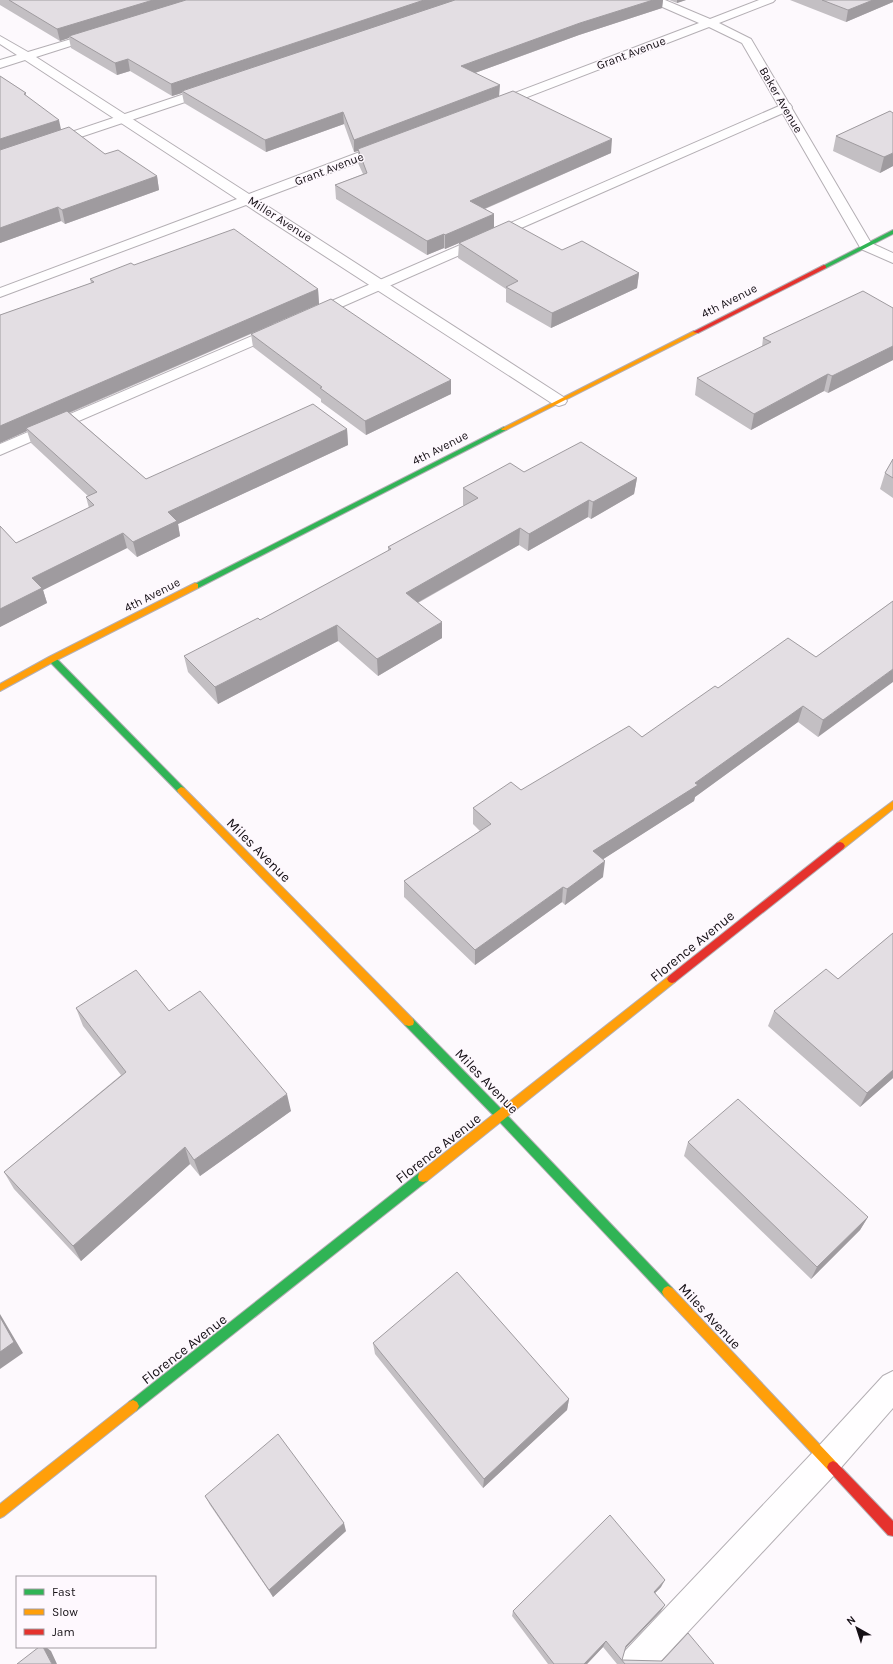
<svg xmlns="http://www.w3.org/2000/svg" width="893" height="1664" font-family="Karla,sans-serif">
<rect width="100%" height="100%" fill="#fdf9fd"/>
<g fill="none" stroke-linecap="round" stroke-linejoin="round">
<defs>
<path id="lane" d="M211,85L215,86L217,89L215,92L0,164V156Z
M786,103L790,104L792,107L790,110L314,319L309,321L304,319L301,316L304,313Z
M280,324L285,326L288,329L285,332L0,455V444Z
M893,1371V1408L838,1471L658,1664H620L624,1652L816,1449L883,1376Z"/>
<path id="street" d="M649,0H665L710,19L759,0H775L773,2L719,23L751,39L871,243L893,253V263L861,249L742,43L709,27L499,108H491L489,105L491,102L699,23L651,2Z
M98,31L102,32L104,34L102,36L36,57L249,194L381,144H391L392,147L391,150L258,200L565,398L567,401L565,404L559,406L553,404L246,205L0,297V288L237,199L25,60L0,68V60L17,55L0,44V36L28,52Z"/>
<path id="fast" d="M893,230V234L826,268L821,267Z
M504,427L507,429L506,430L198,588H192L191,586Z
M52,656L55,657L184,788L185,790L184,792H178L49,661L48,659Z
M409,1018L413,1019L505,1113L672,1288L674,1292L672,1296L668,1298L664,1296L497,1119L405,1025L404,1022L405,1019Z
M423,1172L427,1173L428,1177L427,1181L137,1410L133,1412L129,1410L127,1406L129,1402L419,1173Z"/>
<path id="slow" d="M694,331L699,332L506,430H502L501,429Z
M195,583L198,584V588L55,661L0,691V684L49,657Z
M181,787L184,788L413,1019L414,1022L413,1025L409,1026L405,1025L178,792L177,790Z
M893,801V809L843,849H837L835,846L837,843Z
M672,975L675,976L677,979L675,982L427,1181L423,1182L419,1181L418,1177L419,1173L669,976Z
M668,1286L672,1288L837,1463L839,1467L837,1471L833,1473L829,1471L664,1296L662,1292L664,1288Z
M133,1400L137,1402L139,1406L137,1410L4,1516L0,1518V1504L129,1402Z"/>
<path id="jam" d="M824,265L826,266V268L698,333L693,332Z
M840,842L843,843L845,846L843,849L675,982L672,983L669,982L667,979L669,976L837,843Z
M833,1461L837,1463L893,1521V1536L888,1535L829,1471L827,1467L829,1463Z"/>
</defs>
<use href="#lane" stroke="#b4afb4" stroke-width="2"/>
<use href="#street" stroke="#b4afb4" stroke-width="2"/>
<use href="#fast" stroke="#b4afb4" stroke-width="2"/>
<use href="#slow" stroke="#b4afb4" stroke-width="2"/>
<use href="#jam" stroke="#b4afb4" stroke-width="2"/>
<use href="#lane" fill="#fffeff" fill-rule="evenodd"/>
<use href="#street" fill="#fffeff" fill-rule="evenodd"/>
<use href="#fast" fill="#30b455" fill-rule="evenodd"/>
<use href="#slow" fill="#ff9f0a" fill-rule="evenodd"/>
<use href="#jam" fill="#e5322d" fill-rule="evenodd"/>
</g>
<path fill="#c3bfc3" d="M0,0H663L662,8L579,35L475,73L499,96L611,153L485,209L494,214V227L562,250L639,273L637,288L551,328L506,302V289L458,258L459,243L445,249L444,248L427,255L336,199L335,185L363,174L358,163V151L354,152L344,124L266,152L184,103L182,93L172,96L130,71L117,75L71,48L69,38L60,41L0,5Z
M669,0H686L677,3Z
M790,0H893V2L846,22Z
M0,76L26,93V96L61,130L105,154L157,176L159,190L65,224L61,221L0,243Z
M890,111L893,166L880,173L833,151L836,136Z
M134,265L318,289L319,304L272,324L451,380V394L366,435L321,402V399L253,347L251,334L70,413L146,479L347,429L348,445L178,524L180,536L137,557L127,548L43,590L47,603L0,627V526L16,543L89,508L86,497L88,496L31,443L27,431L0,443V315L91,283L90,279Z
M893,308V360L828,393L824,391L751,430L695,395L697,378L762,347L763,338Z
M893,459V498L880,489L885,473Z
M524,472L637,478L634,494L591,519L588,517L528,551L519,545L418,603L442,638L378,676L338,641L218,704L188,672L184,656L260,620L388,551V547L464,506L463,505V488Z
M893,601L818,737L798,722L695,797L694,801L603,859V877L565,905L562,902L475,965L404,897V881L480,831L473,824V808L521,790L642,737L718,688L816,657Z
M893,933V1078L860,1107L768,1026L774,1011L838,979Z
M76,1008L169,1011L291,1111L200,1176L190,1164L81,1261L14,1189L4,1172L121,1075L83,1026Z
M688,1142L868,1217L860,1230L811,1279L684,1156Z
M373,1343L569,1399L567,1410L483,1488L375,1354Z
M205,1496L346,1531L273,1597L210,1505Z
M661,1587L655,1593L661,1611L625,1648L622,1660L714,1664H617L603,1647L587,1664H548L512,1616L513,1611Z"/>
<path fill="#9f9b9f" d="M153,0H192L69,36V38L60,41L57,29Z
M424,0H458L182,91V93L172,96L171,84Z
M653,0H663L662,8L579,35L461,78V66L580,23Z
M677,0H686L677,3Z
M873,0H893V2L846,22L848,10Z
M128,59L130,71L117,75L115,63Z
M500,85L499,97L358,149V151L354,152V140Z
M343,112L344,124L266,152L265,140Z
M59,120L62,134L0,154V139Z
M612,139L611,153L470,215V201Z
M893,153V166L880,173L884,157Z
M157,176L159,190L65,224L62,210Z
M58,207L61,221L0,243V228Z
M494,214V228L445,249V235Z
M444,234V248L427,255V241Z
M639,273L637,288L551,328L552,313Z
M318,289L319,304L29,430L26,428L27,431L0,443V426Z
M893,346V360L828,393L832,376Z
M828,374L824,391L751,430L754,414Z
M451,380V394L366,435L365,421Z
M347,429L348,445L178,524L180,536L137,557L133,542L168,512Z
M637,478L634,494L591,519L593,502Z
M589,500L588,517L528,551L529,534Z
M520,528L519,545L406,609V593Z
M123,533L127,548L43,590L47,603L0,627V609L32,578Z
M442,622V638L378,676L377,659Z
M337,625L338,641L218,704L215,687Z
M893,669V682L818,737L823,720Z
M803,706L798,722L695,797L694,801L591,867L593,851L695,783Z
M605,861L603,877L565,905L567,889Z
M563,887L562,902L475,965V950Z
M893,1070V1078L860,1107L867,1093Z
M287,1094L291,1111L200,1176L194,1160Z
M185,1147L190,1164L81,1261L73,1246Z
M868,1217L860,1230L811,1279L817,1267Z
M0,1314L23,1353L0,1369Z
M569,1399L567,1410L483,1488L484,1479Z
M344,1523L346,1531L273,1597L269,1590Z
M665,1580L661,1587L650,1598L654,1592Z
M665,1605L661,1611L623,1651L626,1646Z
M606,1641L603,1647L587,1664H584Z
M43,1647H46L51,1651L57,1664H52Z"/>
<path fill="#e3dee3" stroke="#9f9b9f" d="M9,0H153L57,29Z
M186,0H424L171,84L128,59L115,63L69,36Z
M455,0H653L580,23L461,66L500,85L354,140L343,112L265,140L182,91Z
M822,0H873L848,10Z
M0,76L26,93L24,94L59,120L0,139Z
M513,91L612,139L470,201L494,214L445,235L444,234L427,241L335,185L367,173L358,149Z
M890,111L893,113V153L884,157L836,136Z
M69,127L105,154L118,150L157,176L62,210L58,207L0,228V150Z
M509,221L562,250L582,241L639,273L552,313L506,287L518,281L459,243Z
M234,229L318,289L0,426V315L94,282L90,279L131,263L134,265Z
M863,291L893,308V346L832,376L828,374L754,414L697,378L771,342L763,338Z
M331,299L451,380L365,421L320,388L322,387L251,334Z
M313,404L347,429L168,512L177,521L133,542L123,533L32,578L42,588L0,609V526L16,543L94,505L86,497L97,492L26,428L67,411L146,479Z
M581,442L637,478L593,502L589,500L529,534L520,528L406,593L442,622L377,659L337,625L215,687L184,656L258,618L260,620L391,549L388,547L478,498L463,488L510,463L524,472Z
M893,459V478L885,473Z
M893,601V669L823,720L803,706L695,783L698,785L593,851L605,861L567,889L563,887L475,950L404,881L491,824L473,808L511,782L521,790L629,726L642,737L715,686L718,688L788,638L816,657Z
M893,933V1070L867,1093L774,1011L826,969L838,979Z
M136,970L169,1011L200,991L287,1094L194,1160L185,1147L73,1246L4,1172L126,1072L76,1008Z
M738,1099L868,1217L817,1267L688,1142Z
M457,1272L569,1399L484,1479L373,1343Z
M0,1317L14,1342L0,1352Z
M278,1434L344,1523L269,1590L205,1496Z
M610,1515L665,1580L654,1592L665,1605L626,1646L622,1660L662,1661L688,1633L714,1664H625L606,1641L584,1664H554L513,1611Z
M39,1647H43L52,1664H17Z"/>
<g text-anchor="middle" stroke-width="3" stroke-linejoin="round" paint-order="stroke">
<g font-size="12" fill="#151015" stroke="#fef8fe">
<text transform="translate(631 53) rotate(-21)" y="4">Grant Avenue</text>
<text transform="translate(781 100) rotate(60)" y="4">Baker Avenue</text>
<text transform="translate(329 169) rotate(-21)" y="4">Grant Avenue</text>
<text transform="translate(280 219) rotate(33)" y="4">Miller Avenue</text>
<text transform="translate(729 301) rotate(-27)" y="4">4th Avenue</text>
<text transform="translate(440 448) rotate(-27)" y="4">4th Avenue</text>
<text transform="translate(152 595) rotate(-27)" y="4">4th Avenue</text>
</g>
<g font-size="14" fill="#151015" stroke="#fef8fe">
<text transform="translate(259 850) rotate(45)" y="5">Miles Avenue</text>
<text transform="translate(692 946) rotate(-39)" y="5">Florence Avenue</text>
<text transform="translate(487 1081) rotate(46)" y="5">Miles Avenue</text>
<text transform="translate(438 1148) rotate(-38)" y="5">Florence Avenue</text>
<text transform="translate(710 1316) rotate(47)" y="5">Miles Avenue</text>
<text transform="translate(184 1349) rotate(-38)" y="5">Florence Avenue</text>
</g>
</g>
<rect x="16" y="1576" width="140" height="72" fill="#fef8fe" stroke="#a19ba1"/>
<rect x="24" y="1589" width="20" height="6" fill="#30b455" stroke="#a19ba1"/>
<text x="52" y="1596" font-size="12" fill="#151015">Fast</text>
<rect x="24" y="1609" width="20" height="6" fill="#ff9f0a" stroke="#a19ba1"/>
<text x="52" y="1616" font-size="12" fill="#151015">Slow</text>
<rect x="24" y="1629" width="20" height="6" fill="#e5322d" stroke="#a19ba1"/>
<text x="52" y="1636" font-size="12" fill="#151015">Jam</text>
<g transform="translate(857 1628) rotate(321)" stroke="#fef8fe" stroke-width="3" paint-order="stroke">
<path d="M0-3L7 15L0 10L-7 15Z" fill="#151015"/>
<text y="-6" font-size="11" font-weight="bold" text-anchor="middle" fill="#151015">N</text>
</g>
</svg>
